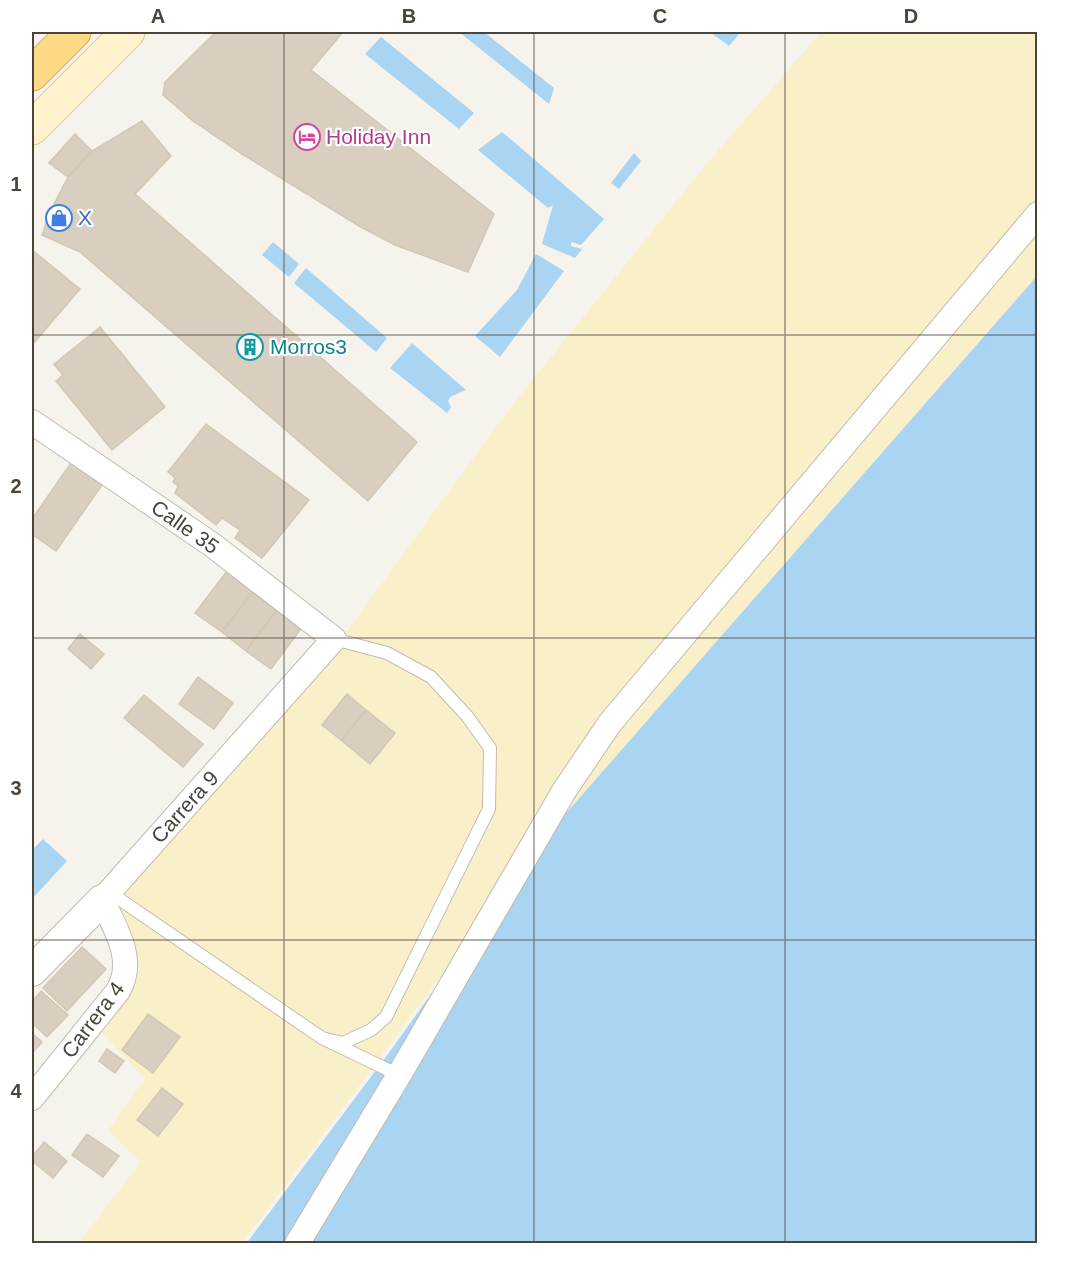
<svg xmlns="http://www.w3.org/2000/svg" width="1069" height="1275" font-family="Arial,sans-serif">
<rect width="100%" height="100%" fill="#f6f3ec"/>
<path fill="#f9efc9" d="M821,32H1037V276L539,844L242,1243L78,1244L141,1162L108,1130L145,1079L99,1030L140,969L109,910L342,638L507,412L703,168Z"/>
<path fill="#a9d4f2" d="M459,32H484L554,88L549,104Z
M710,32H741L729,46Z
M381,37L474,113L459,129L365,54Z
M502,132L604,219L581,245L571,242V246L582,249L575,258L542,244L553,205L548,208L478,150Z
M634,153L641,161L619,189L611,183Z
M273,242L299,264L289,277L262,255Z
M536,254L564,271L500,357L475,336L517,290Z
M306,268L387,338L376,352L294,283Z
M1037,276V1243L246,1244L388,1054L539,844Z
M412,343L466,390L450,397L448,401L451,407L447,413L390,368Z
M43,839L67,861L32,899V850Z"/>
<path fill="#d8cfc1" stroke="#d3c7b4" stroke-width="1.5" d="M216,32H343L311,70L494,214L468,272L395,245L359,226L242,154L193,121L163,95L165,82Z
M142,121L171,156L135,194L417,442L368,501L80,252L42,235L51,210L68,177L92,151Z
M75,134L92,151L68,177L49,163Z
M32,250L80,289L32,345Z
M100,327L165,407L112,450L56,381L63,375L54,364Z
M206,424L309,500L262,558L235,538L240,530L222,518L216,525L175,493L178,486L173,482L175,478L168,472Z
M71,463L102,485L56,551L32,534V519Z
M231,566L258,585L222,632L195,613Z
M258,585L282,603L246,651L222,632Z
M282,603L306,622L271,669L246,651Z
M80,634L104,654L91,669L68,649Z
M198,677L233,703L214,729L179,704Z
M347,694L366,710L341,740L322,725Z
M144,695L203,744L183,767L124,718Z
M366,710L395,733L370,764L341,740Z
M82,947L106,969L67,1011L43,988Z
M41,991L68,1015L47,1037L32,1023V1002Z
M148,1014L180,1037L153,1073L122,1050Z
M32,1033L42,1042L32,1053Z
M107,1049L124,1061L115,1073L99,1061Z
M162,1088L183,1104L158,1136L137,1120Z
M87,1134L119,1156L103,1177L72,1155Z
M44,1142L67,1161L53,1178L32,1161V1157Z"/>
<g fill="none" stroke-linecap="round" stroke-linejoin="round">
<defs>
<path id="service" d="M109,892L322,1038L399,1075
M322,1038L343,1043L371,1030L386,1017L489,809L490,748L467,716L431,677L387,653L334,639"/>
<path id="minor" d="M32,422L211,544L334,639L102,900C116,930 136,960 118,991L32,1098
M297,1244L399,1075L564,791L610,723L1038,214"/>
<path id="tertiary" d="M32,971L102,900"/>
<path id="secondary" d="M32,128L128,32"/>
<path id="trunk" d="M32,74L74,32"/>
</defs>
<use href="#service" stroke="#c2bbae" stroke-width="14"/>
<use href="#minor" stroke="#c2bbae" stroke-width="26"/>
<use href="#tertiary" stroke="#c2bbae" stroke-width="32"/>
<use href="#secondary" stroke="#d6c79b" stroke-width="35"/>
<use href="#trunk" stroke="#e0a43c" stroke-width="35"/>
<use href="#service" stroke="#fff" stroke-width="12"/>
<use href="#minor" stroke="#fff" stroke-width="24"/>
<use href="#tertiary" stroke="#fff" stroke-width="30"/>
<use href="#secondary" stroke="#fff3cd" stroke-width="33"/>
<use href="#trunk" stroke="#ffd985" stroke-width="33"/>
</g>
<path fill="none" stroke="#4b4439" stroke-width="1.5" stroke-opacity="0.55" d="M284,32V1244M534,32V1244M785,32V1244M32,335H1038M32,638H1038M32,940H1038"/>
<defs>
<symbol id="hotel-ring" viewBox="-11 -11 22 22"><circle r="9.5" fill="#fff" stroke="#d1479c" stroke-width="1.5"/><path d="M-6-4.5h1.5V1H6V5H4.5V3h-9V5H-6ZM-4 0a1.8 1.8 0 1 1 3.6 0ZM.5 0V-2.5h3Q6-2.5 6 0Z" fill="#d1479c"/></symbol>
<symbol id="shop-ring" viewBox="-11 -11 22 22"><circle r="9.5" fill="#fff" stroke="#3f7fe0" stroke-width="1.5"/><path d="M-5-2.5h2.3a2.7 3.5 0 0 1 5.4 0H5L5.5 6h-11ZM-1.5-2.5h3a1.5 2.3 0 0 0-3 0Z" fill="#3f7fe0"/></symbol>
<symbol id="building-ring" viewBox="-11 -11 22 22"><circle r="9.5" fill="#fff" stroke="#0f9aa8" stroke-width="1.5"/><path d="M-4-6H4V6H1V3H-1V6H-4ZM-2.5-4.3h1.7v1.8h-1.7ZM.8-4.3h1.7v1.8H.8ZM-2.5-1h1.7V.8h-1.7ZM.8-1h1.7V.8H.8Z" fill="#0f9aa8"/></symbol>
</defs>
<g fill-rule="evenodd">
<use href="#hotel-ring" x="292" y="122" width="30" height="30"/>
<use href="#shop-ring" x="44" y="203" width="30" height="30"/>
<use href="#building-ring" x="235" y="332" width="30" height="30"/>
</g>
<g text-anchor="middle" stroke-width="4.5" stroke-linejoin="round" paint-order="stroke">
<g font-size="21" fill="#b23c85" stroke="#fff" text-anchor="start">
<text x="326" y="144">Holiday Inn</text>
</g>
<g font-size="21" fill="#366cbe" stroke="#fff" text-anchor="start">
<text x="78" y="225">X</text>
</g>
<g font-size="21" fill="#0d838f" stroke="#fff" text-anchor="start">
<text x="270" y="354">Morros3</text>
</g>
<g font-size="21" fill="#4b4439" stroke="#fff">
<text transform="translate(185 527) rotate(35)" y="7">Calle 35</text>
<text transform="translate(185 807) rotate(-48)" y="7">Carrera 9</text>
<text transform="translate(93 1020) rotate(-53)" y="7">Carrera 4</text>
</g>
</g>
<rect width="1069" height="1275" fill="none" stroke="#ffffff" stroke-width="66"/>
<rect x="33" y="33" width="1003" height="1209" fill="none" stroke="#4b4439" stroke-width="2"/>
<g font-size="20" text-anchor="middle" font-weight="bold" fill="#4b4439">
<text x="158" y="23">A</text>
<text x="409" y="23">B</text>
<text x="660" y="23">C</text>
<text x="911" y="23">D</text>
<text x="16" y="191">1</text>
<text x="16" y="493">2</text>
<text x="16" y="795">3</text>
<text x="16" y="1098">4</text>
</g>
</svg>
